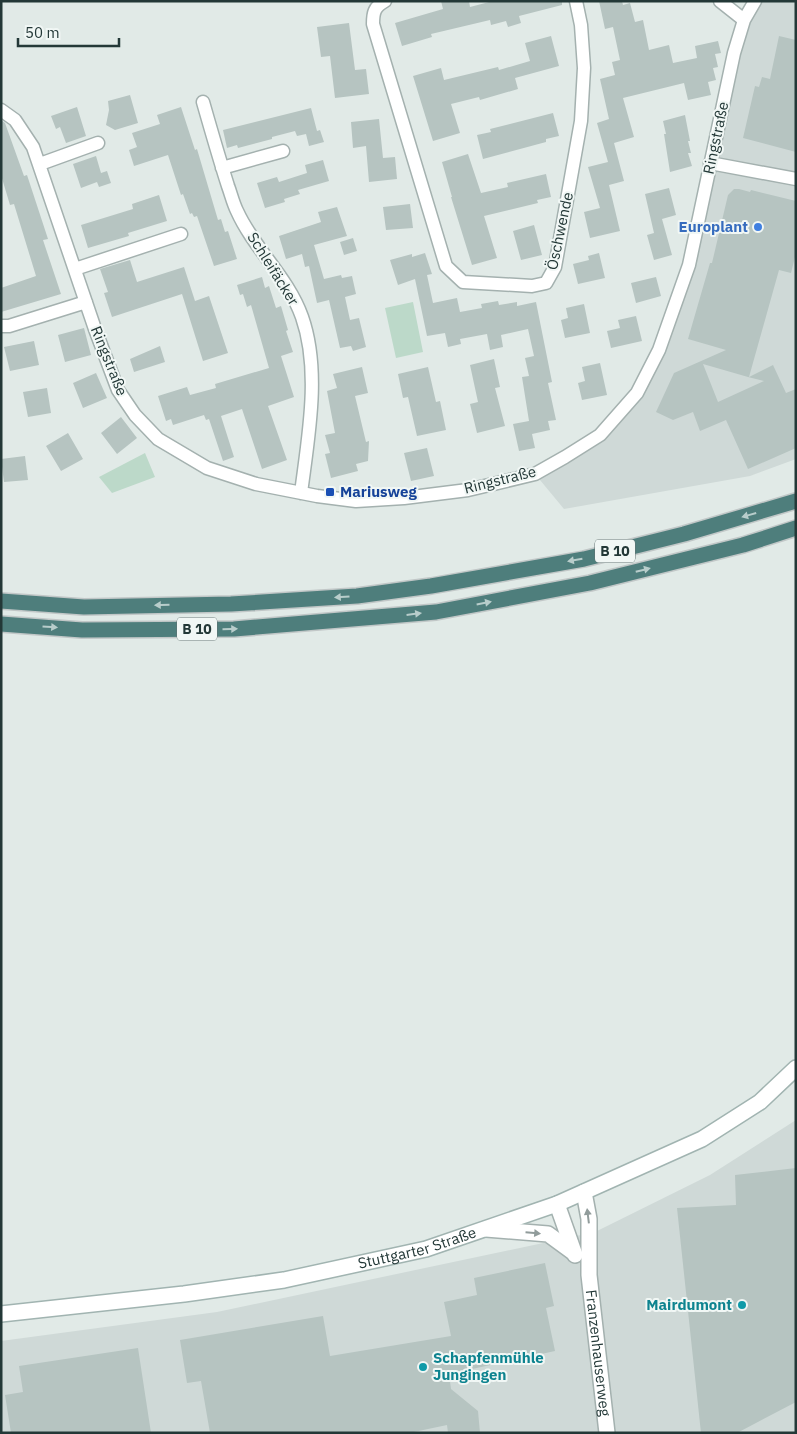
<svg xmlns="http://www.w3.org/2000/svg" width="797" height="1434" font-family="'IBM Plex Sans',sans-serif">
<rect width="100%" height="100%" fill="#e1eae7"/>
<path fill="#cfd9d7" d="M755,1H796V459L750,476L564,509L535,474L600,435L637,393L689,265L744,20Z
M796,1120V1433H1V1341L217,1312L595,1232L710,1175Z"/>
<path fill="#bcd9c9" d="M413,302L423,352L396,358L385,308Z
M145,453L155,477L112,493L99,477Z"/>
<path fill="#b6c4c1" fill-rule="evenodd" d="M441,1H469L470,7L493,1H562V5L519,16L521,23L508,27L506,21L491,25L490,20L431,34L432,37L402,46L395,23L443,9Z
M599,1H622L623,5L630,3L635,22L643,20L649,50L669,45L673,63L697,58L695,46L718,41L721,53L715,54L718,67L713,68L716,80L708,82L711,95L688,100L684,83L623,98L634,137L614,143L624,181L609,185L620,231L590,238L584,212L600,208L588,167L608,162L597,123L609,119L600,79L615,75L612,62L620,60L613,27L605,29Z
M349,23L355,70L366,69L369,94L335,98L330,56L321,57L317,27Z
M551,36L559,66L515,78L518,89L480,100L479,97L451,104L460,133L433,141L413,76L441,68L444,80L498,67L499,70L530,61L525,43Z
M779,36L796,40V152L743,138L755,86L759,87L762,77L770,79Z
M130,95L138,123L115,130L106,125L109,110L108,101Z
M77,107L86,136L66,143L60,127L56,129L51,116Z
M181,107L195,150L197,149L218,220L221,219L225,232L228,231L237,259L214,266L197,216L194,217L192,213L190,214L183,194L181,195L168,155L134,166L129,150L137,147L132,133L160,124L157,115Z
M311,108L317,131L320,130L324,142L309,146L306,134L297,136L295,131L272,137V139L238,148L237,145L227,148L223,130Z
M553,113L559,136L546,139V142L483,159L477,135L491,132L490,129Z
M685,115L690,141H688L691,153H688L692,166L670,172L664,134H666L663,121Z
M379,119L383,158L395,157L397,179L369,182L366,146L353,148L351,122Z
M1,120L5,123L24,176L27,175L48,239L43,240L61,294L1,312V288L36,276L14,204L10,205L1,175Z
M468,154L481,193L508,187L507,183L546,174L551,197L537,200L538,203L484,216L497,258L472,265L451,197H452L442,162Z
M96,156L101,173L107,171L111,183L99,187L97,182L81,188L73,164Z
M323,160L329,181L298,190L300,194L284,199L285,202L265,208L257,183L277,177L279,182L307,173L305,165Z
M669,188L676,215L662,219L672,255L654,260L647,235L654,233L645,194Z
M734,189H739L750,192L751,190L796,201V253L791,273L779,270L749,377L773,365L786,393L796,389V448L748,469L726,420L700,431L693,412L673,420L656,412L674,373L726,350L688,339L710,263H712L728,195ZM703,364L748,377L764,381L718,402Z
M159,195L167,221L128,233L129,236L88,248L81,225L133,209L132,204Z
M410,204L413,228L386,230L383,207Z
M337,207L347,236L314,245L324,279L341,275L342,278L352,276L356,294L345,297L350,320L359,318L366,347L353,351L351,346L340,348L329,300L317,303L309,266L305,267L302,254L286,259L279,236L321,222L318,212Z
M534,225L542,255L521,260L513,231Z
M353,238L357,251L344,255L340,242Z
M425,253L432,274L427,275L433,303L457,298L460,312L482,308L481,304L498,301L499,305L517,302V306L536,302L552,382L548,383L556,420L548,421L550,430L532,434L535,448L519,451L513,424L529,421L522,377L529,376L525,358L534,356L528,329L501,335L503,347L490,350L487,334L460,339L461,344L448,347L445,333L427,336L415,279L398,285L390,260L412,254V257Z
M599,253L605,278L578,284L573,264L589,260L588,256Z
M130,260L137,282L184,267L195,301L209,296L228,353L203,361L182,294L112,317L104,293L108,292L100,269Z
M262,277L265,288L269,286L276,308L281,306L288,330L286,331L293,352L281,356L294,397L268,406L287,460L262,469L242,409L221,416L234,457L223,461L209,419L206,420L204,415L173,425L171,419L166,421L158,396L187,387L190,395L216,388L215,384L269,368L251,305L247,307L243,294L240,295L237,285Z
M656,277L661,296L636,303L631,283Z
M584,304L590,333L565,338L561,320L568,318L566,308Z
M636,316L642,341L611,348L607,331L620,328L618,320Z
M84,328L91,355L65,362L58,335Z
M34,341L39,365L10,371L4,347Z
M160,346L165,362L134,372L130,359Z
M494,359L500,387L495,388L505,426L477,433L470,404L478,402L470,365Z
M600,363L607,395L582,400L578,383L585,381L582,367Z
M362,367L368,393L355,396L366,442L369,441L368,461L356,464L358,471L331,478L325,454L330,453L325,435L335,433L327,391L337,388L333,374Z
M428,367L436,402L440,401L446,430L417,436L408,397L403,398L398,374Z
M96,373L107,398L83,408L73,383Z
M47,388L51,413L28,417L23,392Z
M121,417L137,438L117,454L101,433Z
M68,433L83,459L61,471L46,446Z
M427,448L434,476L411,481L404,453Z
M25,456L28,480L4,482L1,459Z
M796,1168V1402L737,1433H701L677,1208L736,1205L735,1175Z
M545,1263L554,1306L546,1308L555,1351L449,1374L451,1389L478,1411L480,1433H448L447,1425L409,1433H210L201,1381L187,1383L180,1340L323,1316L330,1356L451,1336L444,1302L477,1295L474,1278Z
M138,1348L151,1433H11L5,1395L23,1392L19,1366Z"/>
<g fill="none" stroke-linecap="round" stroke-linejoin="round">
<defs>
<path id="minor" d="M385,1C374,7 373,13 373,24L446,266L463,282L532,286L546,283L555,267L581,121L584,68L581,25L576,1
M720,1L744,20
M203,102C211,130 219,158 228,186C231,194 233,203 237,211C254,249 288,277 302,317C321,371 308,438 301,493
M1,110L15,120L33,147L95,329L118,390L135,415L158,439L207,468L256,484L317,496L356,501L404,498L468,490L535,474L565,457L600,435L637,393L659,350L689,265L734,53L744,20L755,1
M710,163L796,179
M40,164L98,143
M222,168L283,151
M75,269L181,234
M1,326H9L86,302"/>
<g id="tertiary">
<path id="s1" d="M584,1192L589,1219V1275L607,1433"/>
<path d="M557,1204L575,1255"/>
<path d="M486,1229L548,1234L574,1253"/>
</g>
<g id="secondary">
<path id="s2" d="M1,1314L184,1294L284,1280L426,1249L557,1204L702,1139L760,1102L796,1068"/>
</g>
<path id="trunk" d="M1,601L84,607L231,604L357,596L431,586L584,559L684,534L796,501
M1,624L82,630L234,629L436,612L590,583L743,545L796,528"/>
</defs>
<use href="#minor" stroke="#a4b1af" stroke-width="15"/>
<use href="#tertiary" stroke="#a4b1af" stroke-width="18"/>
<use href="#secondary" stroke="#a1b4b1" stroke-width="18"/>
<use href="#trunk" stroke="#c1c7c7" stroke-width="18"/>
<use href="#minor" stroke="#fff" stroke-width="12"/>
<use href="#tertiary" stroke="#fff" stroke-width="15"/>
<use href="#secondary" stroke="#fff" stroke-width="15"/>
<use href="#trunk" stroke="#4e7e7c" stroke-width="15"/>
</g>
<defs><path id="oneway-solid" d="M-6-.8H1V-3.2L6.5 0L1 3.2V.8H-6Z" transform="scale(1.25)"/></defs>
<g fill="#b8cdcb">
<use href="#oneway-solid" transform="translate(749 515) rotate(164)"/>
<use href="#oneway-solid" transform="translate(575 560) rotate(170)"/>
<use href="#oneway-solid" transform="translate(643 570) rotate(-14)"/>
<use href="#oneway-solid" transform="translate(342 597) rotate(176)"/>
<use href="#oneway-solid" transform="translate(484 603) rotate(-11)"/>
<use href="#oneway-solid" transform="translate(162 605) rotate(179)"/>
<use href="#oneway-solid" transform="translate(414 614) rotate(-7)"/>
<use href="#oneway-solid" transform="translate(50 627) rotate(4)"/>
<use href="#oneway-solid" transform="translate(230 629) rotate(-1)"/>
</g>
<g fill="#919c9b">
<use href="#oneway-solid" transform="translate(588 1216) rotate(-97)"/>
<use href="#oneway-solid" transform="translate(533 1233) rotate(5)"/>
</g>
<circle fill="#3f7fe0" stroke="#f1f7f5" stroke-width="2" cx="758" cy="227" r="5"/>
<rect fill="#1a4fb4" stroke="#f1f7f5" stroke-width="2" x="325" y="487" width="10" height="10" rx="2.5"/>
<g fill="#0f9aa8" stroke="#f1f7f5" stroke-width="2">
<circle cx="742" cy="1305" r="5"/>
<circle cx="423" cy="1367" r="5"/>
</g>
<g text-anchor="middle" stroke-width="4" stroke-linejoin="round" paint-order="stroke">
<g fill="#f1f7f5" stroke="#617170" stroke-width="1">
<rect x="595" y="539.5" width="40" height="23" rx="4"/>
<rect x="177" y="617.5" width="40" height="23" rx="4"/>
</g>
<g font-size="14" font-weight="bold" fill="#233837">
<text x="615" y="556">B 10</text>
<text x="197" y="634">B 10</text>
</g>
<g font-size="15" fill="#233837" stroke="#f1f7f5">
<text transform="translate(716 138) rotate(-78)" y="5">Ringstraße</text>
<text transform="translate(560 231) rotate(-78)" y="5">Öschwende</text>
<text transform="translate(273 269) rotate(58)" y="5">Schleifäcker</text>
<text transform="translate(109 361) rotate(68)" y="5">Ringstraße</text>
<text transform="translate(500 480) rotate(-14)" y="5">Ringstraße</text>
<text dy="5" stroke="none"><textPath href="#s2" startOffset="422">Stuttgarter Straße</textPath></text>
<text dy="5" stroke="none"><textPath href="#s1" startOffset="162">Franzenhauserweg</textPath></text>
</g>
<g font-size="15" font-weight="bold" fill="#366cbe" stroke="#f1f7f5" text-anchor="end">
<text x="748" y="232">Europlant</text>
</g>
<g font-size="15" font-weight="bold" fill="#164399" stroke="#f1f7f5" text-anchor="start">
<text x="340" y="497">Mariusweg</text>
</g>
<g font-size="15" font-weight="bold" fill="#0d838f" stroke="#f1f7f5" text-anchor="end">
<text x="732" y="1310">Mairdumont</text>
<text x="433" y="1363" text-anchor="start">Schapfenmühle<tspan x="433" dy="17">Jungingen</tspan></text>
</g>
</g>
<rect width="797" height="1434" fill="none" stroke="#233837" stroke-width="5"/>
<path d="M18 38v8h101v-8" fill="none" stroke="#233837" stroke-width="2.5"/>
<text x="25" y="38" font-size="15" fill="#233837" stroke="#f1f7f5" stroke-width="4" paint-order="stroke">50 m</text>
</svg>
